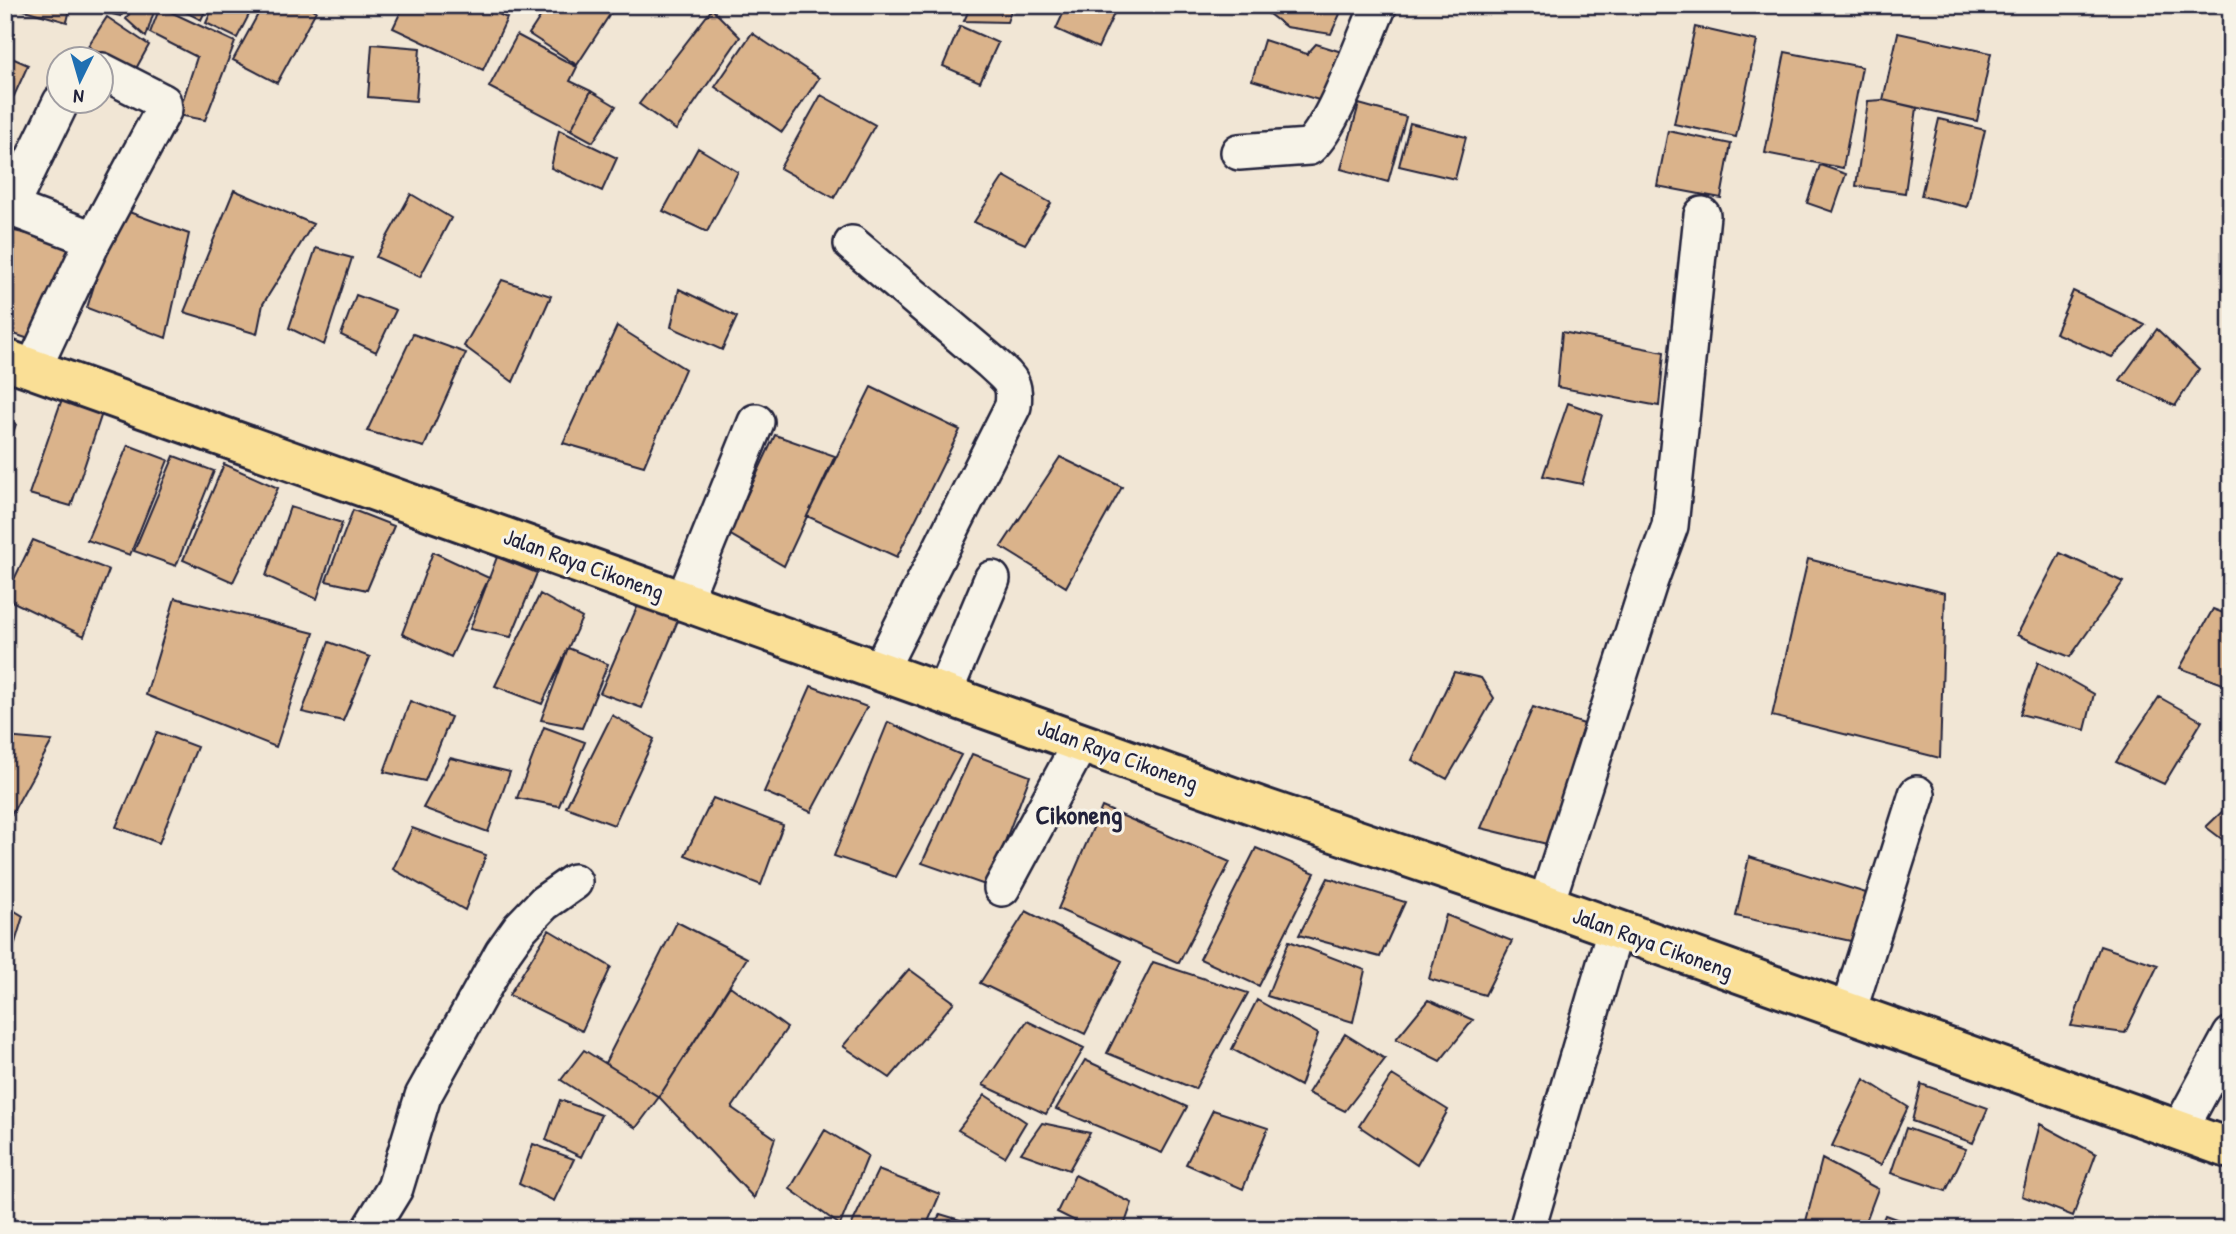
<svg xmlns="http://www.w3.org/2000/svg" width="2236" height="1234" font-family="'Patrick Hand',sans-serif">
<rect width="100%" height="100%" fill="#f1e6d5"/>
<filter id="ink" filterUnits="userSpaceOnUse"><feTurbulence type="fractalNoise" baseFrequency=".0143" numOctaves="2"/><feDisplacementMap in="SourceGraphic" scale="14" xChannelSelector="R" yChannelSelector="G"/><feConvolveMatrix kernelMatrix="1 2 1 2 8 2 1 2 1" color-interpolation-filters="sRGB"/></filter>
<g filter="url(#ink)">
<path fill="#dab38b" stroke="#22223b" stroke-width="2" d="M6,5H71L67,22Z
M107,5H128L121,16L103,12Z
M135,5H156L146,37L126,19Z
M172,5H208L201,20Z
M214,5H254L237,38L206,23Z
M263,5H305L316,11L277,83L233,60Z
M404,5H480L507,18L483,70L393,28Z
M548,5H616L577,65L529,34Z
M971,5H1013L1007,22L964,21Z
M1067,5H1118L1098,48L1056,29Z
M1257,5H1344L1331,34L1286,27Z
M160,7L235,42L205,120L178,115L197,57L150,33Z
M712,9L740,37L676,130L639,104Z
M107,17L149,45L133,74L88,46Z
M960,26L998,43L980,82L943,66Z
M1695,27L1757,41L1736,137L1674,124Z
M752,33L819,78L782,132L715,87Z
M1898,33L1991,53L1977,121L1883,100Z
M517,35L577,67L570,81L591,91L571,130L489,87Z
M1264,40L1307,54L1316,44L1348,54L1332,104L1252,80Z
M372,44L420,48L416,101L368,97Z
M1785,52L1862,67L1843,168L1765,153Z
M5,55L28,65L14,96L5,92Z
M591,91L616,106L593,142L571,130Z
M821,95L875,125L834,198L780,168Z
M1883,100L1917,108L1905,193L1856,186L1868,101Z
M1359,104L1406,117L1388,182L1341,169Z
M1939,119L1985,130L1967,207L1921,196Z
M1410,123L1466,137L1455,179L1399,166Z
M559,130L617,158L602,191L551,168Z
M1668,131L1731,144L1721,198L1657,186Z
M698,148L738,172L707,232L663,211Z
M1820,165L1846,174L1833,212L1807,203Z
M1004,176L1051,203L1025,244L974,222Z
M234,190L313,224L263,304L257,334L184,312Z
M411,194L451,218L420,277L376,257Z
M118,208L189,234L166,338L87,308Z
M5,229L82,246L32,340L5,331Z
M316,248L352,258L324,345L289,328Z
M502,280L551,296L513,382L464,346Z
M679,289L737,317L722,350L671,327Z
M2073,291L2145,325L2112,357L2055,333Z
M356,295L396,310L376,352L341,335Z
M617,326L685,369L644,466L563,443Z
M2157,329L2199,369L2175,406L2120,380Z
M1562,332L1664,352L1659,406L1557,387Z
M413,334L466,353L424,447L367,431Z
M871,387L960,430L897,557L807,516Z
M63,396L103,410L71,506L29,494Z
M1568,403L1602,415L1582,484L1543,476Z
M5,419L16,424L5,457Z
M775,435L835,456L784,566L729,534Z
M128,445L168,460L130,555L87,540Z
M174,456L214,471L176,566L134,551Z
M1060,457L1122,487L1066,587L1001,547Z
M224,464L278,488L233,582L183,560Z
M290,507L342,523L317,599L266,576Z
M353,510L394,526L367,590L326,581Z
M33,540L109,570L84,636L5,598Z
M433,552L489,578L451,657L402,634Z
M2060,553L2123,582L2070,657L2017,635Z
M497,557L537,573L511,637L470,629Z
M1808,559L1945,593L1940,758L1772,716Z
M540,594L582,618L542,704L495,686Z
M175,598L314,633L276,747L146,695Z
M641,598L681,613L642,708L600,693Z
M2213,609L2231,616V687L2180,668Z
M329,642L370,657L343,721L302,712Z
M568,648L608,664L582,728L541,720Z
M2038,662L2094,694L2085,730L2020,714Z
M1454,672L1481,678L1494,698L1447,779L1412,760Z
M811,686L867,707L811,812L764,792Z
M2159,697L2202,721L2164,784L2116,762Z
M410,701L451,717L425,781L384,772Z
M1533,707L1584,724L1547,844L1481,828Z
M612,715L654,739L614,825L566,807Z
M888,722L961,755L896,877L834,856Z
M544,727L585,742L559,806L517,798Z
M157,732L197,747L159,843L116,827Z
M5,737L52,741L5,826Z
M972,754L1030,776L988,886L922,863Z
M450,758L510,772L488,832L423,808Z
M713,798L783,825L761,885L685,855Z
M2231,803V846L2206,827Z
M1102,807L1230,862L1179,963L1058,909Z
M412,828L486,855L465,910L393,869Z
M1256,848L1315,873L1259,986L1200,959Z
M1749,857L1866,893L1860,943L1736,916Z
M1328,878L1405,902L1380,957L1299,935Z
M5,905L23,916L5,977Z
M1026,911L1122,961L1085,1034L980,983Z
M1446,915L1512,941L1485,995L1429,979Z
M677,922L747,958L659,1097L605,1063Z
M549,930L611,967L582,1031L509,995Z
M1289,941L1365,970L1353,1022L1267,996Z
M2100,946L2158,965L2125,1033L2071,1026Z
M1153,962L1248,993L1195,1089L1107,1053Z
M909,969L954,1002L890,1078L843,1046Z
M730,986L787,1028L732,1108L775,1138L754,1198L659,1097Z
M1257,1000L1318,1034L1300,1086L1232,1049Z
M1428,1000L1473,1020L1440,1061L1396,1039Z
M1027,1021L1084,1048L1046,1114L983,1085Z
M1345,1034L1385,1059L1345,1111L1308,1093Z
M584,1050L659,1097L636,1128L561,1080Z
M1085,1060L1187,1107L1162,1153L1056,1109Z
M1392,1075L1448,1110L1417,1165L1359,1126Z
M1864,1079L1908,1107L1881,1165L1832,1146Z
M1921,1084L1988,1108L1973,1143L1912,1121Z
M985,1095L1026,1122L1005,1157L958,1130Z
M560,1100L601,1115L581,1157L546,1140Z
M1213,1110L1268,1128L1243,1189L1186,1164Z
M1042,1123L1090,1133L1069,1170L1021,1153Z
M2040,1124L2096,1154L2073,1216L2022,1196Z
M1906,1128L1966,1149L1946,1191L1891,1173Z
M825,1130L868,1156L840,1225L790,1189Z
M533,1144L574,1159L554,1201L519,1184Z
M1822,1159L1878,1189L1863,1229H1804Z
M878,1170L940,1194L925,1229H857L851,1226Z
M1075,1175L1132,1203L1123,1229H1091L1057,1212Z
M940,1214L990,1229H933Z
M1885,1215L1924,1229H1879Z"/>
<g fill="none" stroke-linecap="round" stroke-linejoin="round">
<defs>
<path id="minor" d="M1239,152L1309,147C1334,126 1364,39 1379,5
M92,243L164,109L163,102L102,71
M852,244L991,362C1009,379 1016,381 1013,406L880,670
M33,369L92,243L80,234L14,209L13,201L61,102
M684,600L756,422
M944,693L992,579
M1002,888L1081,742
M1546,904L1650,580L1670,526L1702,215
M1848,1012L1917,794
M2179,1131L2231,1035
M370,1229L395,1188L423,1096L503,952L520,928L544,903L574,882
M1527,1229L1615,930"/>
<path id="highway" d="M5,359L1266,809L1546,904L2231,1149"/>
</defs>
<use href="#minor" stroke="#22223b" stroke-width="40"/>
<use href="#highway" stroke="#22223b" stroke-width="44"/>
<use href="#minor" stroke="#f7f3e8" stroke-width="35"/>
<use href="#highway" stroke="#fadf96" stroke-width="38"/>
</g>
</g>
<g text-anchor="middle" stroke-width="6" stroke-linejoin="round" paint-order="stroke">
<g font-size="23" fill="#22223b" stroke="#f7f3e8">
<text transform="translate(584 564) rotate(20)" y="8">Jalan Raya Cikoneng</text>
<text transform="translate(1118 755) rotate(20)" y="8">Jalan Raya Cikoneng</text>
<text transform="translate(1653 943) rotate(20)" y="8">Jalan Raya Cikoneng</text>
</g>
<g font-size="26" font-weight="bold" fill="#22223b" stroke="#f7f3e8">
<text x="1079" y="824">Cikoneng</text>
</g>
</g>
<rect width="2236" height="1234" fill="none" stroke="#f7f3e8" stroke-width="28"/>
<rect x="14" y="14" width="2208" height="1206" fill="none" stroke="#22223b" stroke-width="2.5" filter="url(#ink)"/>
<g transform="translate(80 80) rotate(185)"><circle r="33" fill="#f7f3e8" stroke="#a29fa3" stroke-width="2"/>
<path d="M0-5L12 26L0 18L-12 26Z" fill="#1f6fb2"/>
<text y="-10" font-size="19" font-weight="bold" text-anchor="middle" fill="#22223b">N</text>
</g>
</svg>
